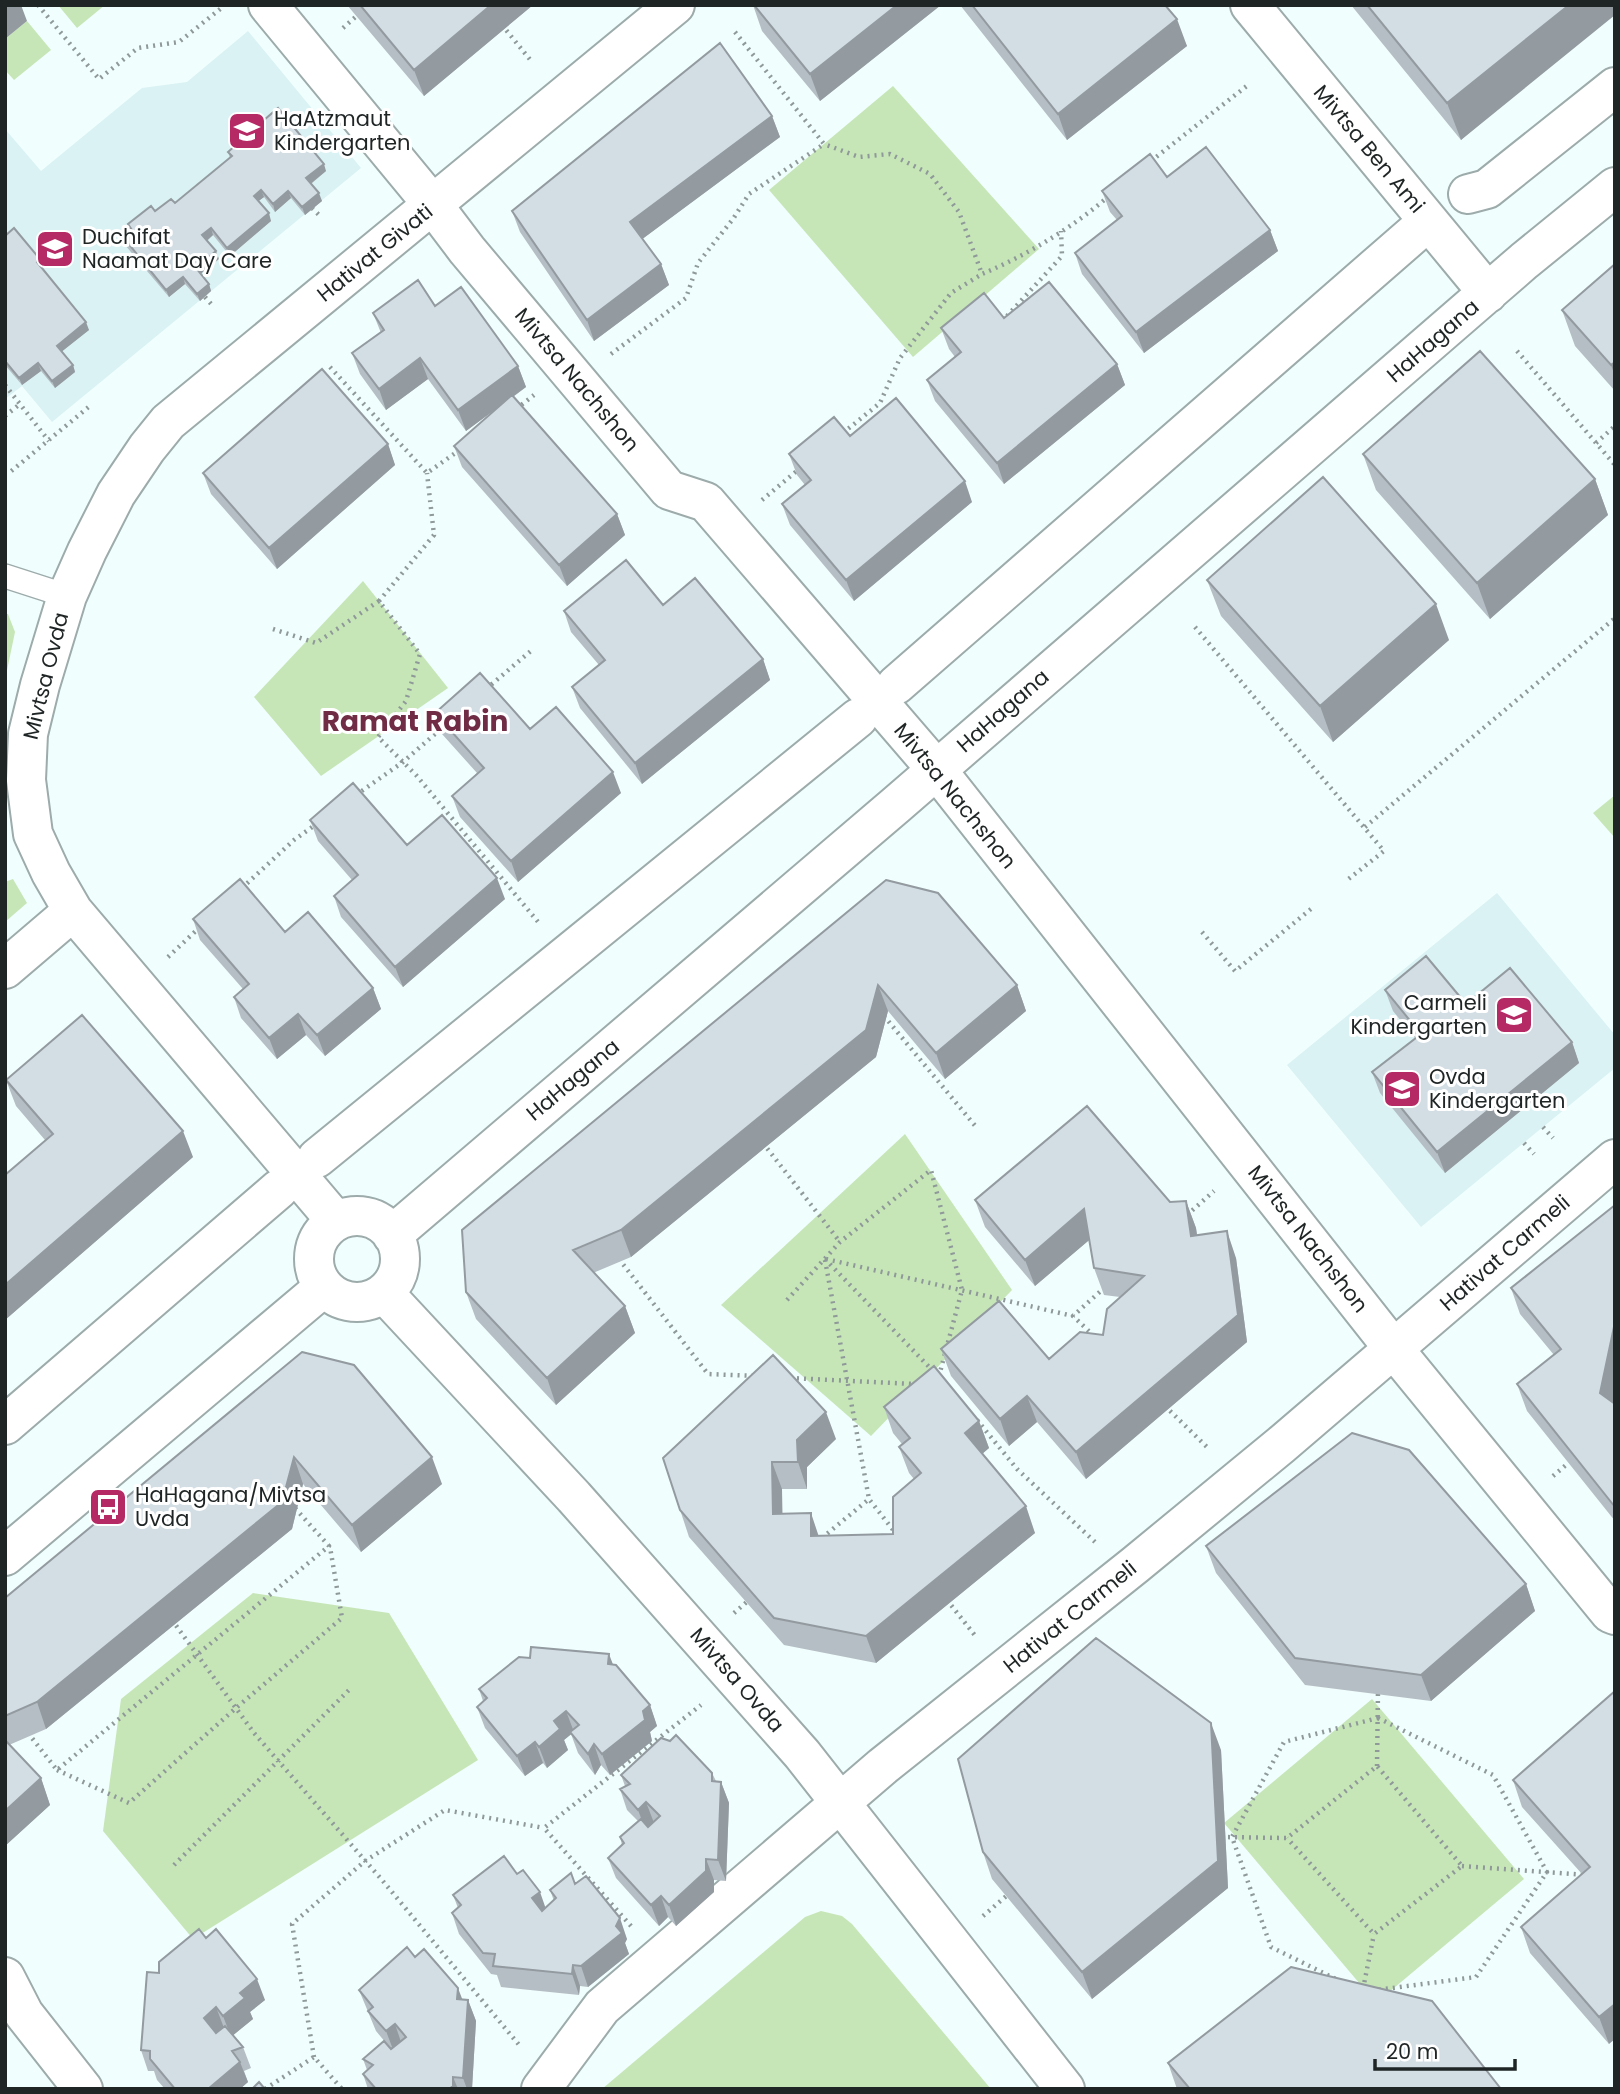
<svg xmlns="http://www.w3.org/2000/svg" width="1620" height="2094" font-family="Poppins,sans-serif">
<rect width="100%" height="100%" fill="#f0fefe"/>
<path fill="#daf2f3" d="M248,31L361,168L52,422L22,386L5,399V129L41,171L142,88L187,82Z
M1497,893L1615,1035V1068L1421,1227L1287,1065Z"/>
<path fill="#c7e6b8" d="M58,5H105L77,28Z
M27,21L51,50L14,80L5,70V39Z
M893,86L1039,249L913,357L769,190Z
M363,581L448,688L321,776L254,697Z
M5,614H8L15,632L5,680Z
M1615,795V838L1593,813Z
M13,879L27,903L5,922V882Z
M905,1134L1012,1290L871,1436L721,1305Z
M253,1593L389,1613L478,1760L193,1939L103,1831L121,1699Z
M1372,1699L1524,1879L1376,2003L1224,1823Z
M821,1911L842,1916L852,1924L991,2089H602L805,1917Z"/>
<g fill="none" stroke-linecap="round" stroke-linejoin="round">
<defs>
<path id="lane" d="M5,576L67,596"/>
<path id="street" d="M268,5L433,205L467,250L669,490L706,502L936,769L1393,1348L1610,1613L1615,1615
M1250,5L1488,293
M1468,194L1487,189L1615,87
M896,685L1417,231
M5,969L73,911
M317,1158L858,718
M314 1259a43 43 0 1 1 86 0a43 43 0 1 1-86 0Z
M336,1221L73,911L51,873L33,834L26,780L28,734L40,685L67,596L87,551L116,494L147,448L168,422L675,5
M392,1235L896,805L1524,261L1615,187
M384,1293L574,1497L802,1754L1065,2089
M5,1425L279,1189
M5,1556L324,1287
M5,1977L24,2014L83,2089
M541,2089L602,2007L883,1766L1135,1565L1281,1445L1615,1159"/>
</defs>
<use href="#lane" stroke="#9dabab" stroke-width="26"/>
<use href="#street" stroke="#9dabab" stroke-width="42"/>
<path stroke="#8f9999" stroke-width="4.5" stroke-dasharray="2 5" stroke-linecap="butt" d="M38,5L99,79L138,48L179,42L224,6
M502,25L532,62
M343,28L369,5
M735,32L824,144L859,157L890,154L930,174L959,212L982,274C1027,255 1072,228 1109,196
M1151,161L1248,85
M312,208L320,216
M205,297L212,305
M1007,316L1062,256L1061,231
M1517,351L1615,465
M611,354L686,298L698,263L733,219L749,194L824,144
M330,367L427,473L461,449
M5,385L49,441
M516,409L534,395
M5,416L20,404
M843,433L880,403L900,358L951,293L982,274
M1596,443L1615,426
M5,473H9L91,405
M762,500L798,470
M379,601L434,535L427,473
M1195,627L1384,851L1346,881
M273,629L316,643L379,601L420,654L406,701L378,737L416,775L539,923
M486,689L532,650
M356,795L403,762L443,727
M1365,827L1615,618
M242,888L294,840L315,825
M1202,932L1235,971L1311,909
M168,957L200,927
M884,1016L977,1128
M1543,1127L1553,1138
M763,1143L840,1242
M1524,1143L1534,1154
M1187,1215L1214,1191
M619,1259L708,1374L757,1376
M825,1259L934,1372
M826,1259L1073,1316
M825,1260L869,1499
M787,1300L840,1242L931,1170L962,1290L939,1376
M1094,1336L1073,1316L1104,1288
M790,1378L914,1384
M1165,1406L1209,1449
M977,1420L1017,1469L1095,1542
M1553,1476L1573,1459
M822,1538L869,1499L897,1535
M947,1600L977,1638
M734,1613L749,1600
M172,1620L254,1733L382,1880L520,2046
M1378,1718L1493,1775L1547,1872L1476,1977L1362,1992L1271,1947L1232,1837L1284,1742Z
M28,1733L57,1770L329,1546L294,1507
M1377,1766L1378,1690
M57,1770L129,1803L236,1708L342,1618L330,1547
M1221,1837L1287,1838L1377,1766L1462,1866L1374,1934L1287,1838
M174,1865L349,1690
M1462,1866L1586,1875
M983,1916L1011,1892
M631,1926L544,1828L701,1705
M1363,1989L1374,1934
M314,2057L292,1924L365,1861L445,1810L544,1828
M265,2089L314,2057L342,2089"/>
<use href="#lane" stroke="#fff" stroke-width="23"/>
<use href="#street" stroke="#fff" stroke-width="38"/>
</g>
<path fill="#b5bec4" d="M347,5H533L424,96Z
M753,5H941L820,101L762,31Z
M960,5H1165L1187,46L1067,140Z
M1351,5H1615L1461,140Z
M772,116L780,137L642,239L661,264L669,285L594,341L520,232L512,211Z
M264,120L326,171L311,184L322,201L305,215L291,198L275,212L264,197L258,201L271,221L230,256L213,235L207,241L219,259L200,274L209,284L211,291L200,301L185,284L169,297L125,245L123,237L130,231L128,224L175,203L230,158L228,152L236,145L233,138Z
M1167,177L1270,230L1278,251L1144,353L1082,274L1075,253L1117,220L1110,212L1102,191Z
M5,236L39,258L41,266L89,330L62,351L73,365L75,372L55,388L41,371L22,385L5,365Z
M1615,264V391L1575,346L1562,310Z
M435,306L518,366L526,387L513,397L617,514L625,535L567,586L462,467L454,446L498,407L466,431L428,379L386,410L360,374L352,353L381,333L373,313Z
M1004,318L1117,364L1125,385L1004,484L935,401L927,380L955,357L949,349L941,328Z
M388,444L395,465L277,569L211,494L203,473Z
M789,454L972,502L854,601L790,525L782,504L805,485L797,475Z
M1363,454L1595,479L1608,515L1490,619L1376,490Z
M1207,580L1449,640L1333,742L1221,616Z
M663,605L763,659L770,680L642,784L580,708L572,687L599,665L571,632L564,611Z
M435,713L530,729L621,793L518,882L460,817L452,796L477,773L442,734Z
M310,820L407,845L505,899L403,987L341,917L334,896L352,880L318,841Z
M886,880L1017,985L1026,1011L945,1079L888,1011L876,1057L631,1257L593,1273L625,1306L635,1333L556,1405L476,1319L466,1292Z
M193,919L285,932L373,988L381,1009L325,1056L306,1035L277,1059L241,1018L234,997L243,989L200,940Z
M1385,990L1466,1004L1572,1042L1579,1063L1445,1173L1380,1093L1372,1072L1415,1038L1393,1011Z
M6,1080L193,1157L5,1320V1175L45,1140L16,1106Z
M975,1200L1170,1202L1186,1201L1196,1228L1197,1235L1236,1258L1247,1342L1086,1479L1037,1422L1009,1446L951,1376L941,1349L1049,1359L1103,1335L1120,1297L1104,1295L1094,1268L1089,1240L1035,1286L985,1227Z
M1511,1288L1615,1396L1613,1402L1615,1404V1521L1527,1411L1517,1384L1554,1355L1520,1314Z
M302,1352L442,1484L361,1552L303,1484L292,1529L46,1729L9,1745L41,1778L50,1805L5,1846V1598Z
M884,1407L979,1421L989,1448L982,1454L1035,1533L876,1663L784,1645L689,1537L663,1458L836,1439L807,1467V1489H782V1514L819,1536L893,1534L914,1479L909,1473L899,1447L902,1444L893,1433Z
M1206,1546L1526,1584L1535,1611L1431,1701L1305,1685L1216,1573Z
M530,1658L613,1665L650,1705L657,1726L650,1732L652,1741L610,1775L601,1765L595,1775L578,1753L571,1734L564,1740L568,1750L547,1768L543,1763L525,1776L485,1728L477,1707L483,1701L479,1689Z
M1615,1691L1609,2044L1530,1953L1521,1927L1582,1874L1522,1807L1513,1780Z
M1221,1750L1228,1888L1092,1999L992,1879L983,1852Z
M712,1773L716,1781L721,1782L729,1803L726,1881L714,1880V1892L676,1926L668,1917L659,1926L616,1878L608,1858L622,1845L620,1837L638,1821L627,1810L620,1789L625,1786L621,1775Z
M575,1884L627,1939L625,1943L629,1954L588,1987L580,1986L579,1995L501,1987L497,1975L491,1974L459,1934L452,1913L458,1908L453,1895L545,1908L554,1901L550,1890Z
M206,1938L265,2000L250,2012L253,2019L233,2035L243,2047L251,2068L244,2071L248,2082L240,2089H165L157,2080L154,2071H148L141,2050L159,1973Z
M415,1957L462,1999L468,2000L476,2021L472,2089H368L363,2074L367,2070L363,2059L391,2049L376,2031L359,1990Z
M1168,2063L1501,2089H1177Z"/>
<path fill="#939ba0" d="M5,5H21L27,21L5,39Z
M491,5H533L424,96L414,70Z
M897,5H941L820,101L810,74Z
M1569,5H1615V15L1461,140L1447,103Z
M1177,19L1187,46L1067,140L1058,114Z
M772,116L780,137L637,243L630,222Z
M324,164L326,171L309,185L306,178Z
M261,190L264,197L256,203L254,196Z
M288,191L291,198L275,212L273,204Z
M319,193L322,201L305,215L302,207Z
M269,213L271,221L230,256L227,248Z
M211,228L213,235L205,242L202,235Z
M1270,230L1278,251L1144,353L1136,332Z
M216,251L219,259L198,276L196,268Z
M661,264L669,285L594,341L587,320Z
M183,277L185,284L169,297L166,290Z
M209,284L211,291L200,301L197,294Z
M86,322L89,330L60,353L57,346Z
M420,358L428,379L386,410L379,389Z
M1615,362V376L1611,365Z
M38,363L41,371L22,385L19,378Z
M1117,364L1125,385L1004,484L997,463Z
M73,365L75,372L55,388L52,381Z
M518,366L526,387L466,431L458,410Z
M388,444L395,465L277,569L269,548Z
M1595,479L1608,515L1490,619L1477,583Z
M965,481L972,502L854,601L846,580Z
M617,514L625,535L567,586L559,565Z
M1436,604L1449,640L1333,742L1320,706Z
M763,659L770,680L642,784L635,763Z
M613,772L621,793L518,882L511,861Z
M497,878L505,899L403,987L395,967Z
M878,985L888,1011L876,1057L631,1257L621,1230Z
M1017,985L1026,1011L945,1079L936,1053Z
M373,988L381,1009L325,1056L317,1035Z
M298,1014L306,1035L277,1059L269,1038Z
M1572,1042L1579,1063L1445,1173L1437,1152Z
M183,1131L193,1157L5,1320V1285Z
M1186,1201L1196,1228L1201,1263L1191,1236Z
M1084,1209L1094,1236L1035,1286L1025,1260Z
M1227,1231L1236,1258L1247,1342L1086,1479L1076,1452Z
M625,1306L635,1333L556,1405L547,1378Z
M1615,1322V1396L1610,1419L1600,1393Z
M1027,1396L1037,1422L1009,1446L1000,1419Z
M826,1412L836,1439L807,1467V1489L798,1462L797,1440Z
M979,1421L989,1448L975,1460L965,1433Z
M294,1457L303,1484L292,1529L46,1729L37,1702Z
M432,1457L442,1484L361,1552L352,1525Z
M772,1462L782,1489L783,1541L773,1514Z
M1026,1506L1035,1533L876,1663L866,1636Z
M811,1513L820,1540L811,1536Z
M1526,1584L1535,1611L1431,1701L1421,1675Z
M609,1654L617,1675L608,1664Z
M650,1705L657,1726L650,1732L652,1741L610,1775L602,1754L643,1711Z
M566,1711L574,1732L564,1740L568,1750L547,1768L539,1747L554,1721Z
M1211,1723L1221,1750L1228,1888L1092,1999L1082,1972Z
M535,1742L543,1763L525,1776L517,1756Z
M594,1744L601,1765L595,1775L588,1754Z
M41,1778L50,1805L5,1846V1811Z
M721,1782L729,1803L726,1881L718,1860Z
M646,1802L654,1823L646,1831L638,1810Z
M706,1859L714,1880V1892L676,1926L669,1905Z
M540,1892L547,1912L539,1919L532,1898Z
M661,1896L668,1917L659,1926L651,1905Z
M620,1918L627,1939L625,1943L629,1954L588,1987L581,1966L616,1926Z
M573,1965L580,1986L579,1995L572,1974Z
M257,1979L265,2000L250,2012L253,2019L231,2037L223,2016L240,1993Z
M458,1988L466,2009L457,1999Z
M468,2000L476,2021L472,2089H467L463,2078Z
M1615,2004V2039L1609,2044L1599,2017Z
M216,2007L224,2028L211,2039L204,2018Z
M395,2024L402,2045L394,2052L386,2031Z
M240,2062L248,2082L240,2089H208Z
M453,2077L458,2089H449Z"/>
<path fill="#d2dde4" stroke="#939ba0" stroke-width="2" d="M360,5H491L414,70Z
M754,5H897L810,74Z
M972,5H1165L1177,19L1058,114Z
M1367,5H1569L1447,103Z
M720,43L772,116L630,222L661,264L587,320L512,211Z
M278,108L324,164L306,178L319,193L302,207L288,191L273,204L261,190L254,196L269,213L227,248L211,228L202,235L216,251L196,268L209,284L197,294L183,277L166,290L123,237L132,230L128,224L151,206L155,211L171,199L175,203L232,156L228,152L238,143L233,138L260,115L264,120Z
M1206,147L1270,230L1136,332L1075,253L1122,216L1102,191L1150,154L1167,177Z
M14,228L39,258L37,262L86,322L57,346L73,365L52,381L38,363L19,378L5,361V236Z
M1615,264V362L1611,365L1562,310Z
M418,280L435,306L461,287L518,366L458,410L420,358L379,389L352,353L384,330L373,313Z
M1049,282L1117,364L997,463L927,380L961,352L941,328L984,293L1004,318Z
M1480,351L1595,479L1477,583L1363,454Z
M322,369L388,444L269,548L203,473Z
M512,395L617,514L559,565L454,446Z
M896,398L965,481L846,580L782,504L811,480L789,454L834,417L850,436Z
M1323,477L1436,604L1320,706L1207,580Z
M626,560L663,605L695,578L763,659L635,763L572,687L605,660L564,611Z
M480,673L530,729L556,707L613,772L511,861L452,796L484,768L435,713Z
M353,783L407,845L442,815L497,878L395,967L334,896L358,875L310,820Z
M240,879L285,932L308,912L373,988L317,1035L298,1014L269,1038L234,997L249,984L193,919Z
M886,880L938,893L1017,985L936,1053L878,985L866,1030L621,1230L573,1250L625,1306L547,1378L466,1292L462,1230Z
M1426,956L1466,1004L1510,968L1572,1042L1437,1152L1372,1072L1421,1034L1385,990Z
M82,1015L183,1131L5,1285V1175L53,1134L6,1080Z
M1087,1106L1170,1202L1186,1201L1191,1236L1227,1231L1238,1315L1076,1452L1027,1396L1000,1419L941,1349L999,1301L1049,1359L1080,1332L1103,1335L1107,1309L1144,1276L1094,1268L1084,1209L1025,1260L975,1200Z
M1615,1205V1322L1600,1393L1615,1404V1507L1517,1384L1561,1349L1511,1288Z
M302,1352L354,1365L432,1457L352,1525L294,1457L282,1502L37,1702L5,1716V1598Z
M773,1355L826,1412L797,1440L798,1462H772L773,1514L811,1513V1536L893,1534V1497L921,1473L899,1447L910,1438L884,1407L934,1366L979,1421L965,1433L1026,1506L866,1636L774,1618L680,1510L663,1458Z
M1352,1433L1409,1450L1526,1584L1421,1675L1295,1658L1206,1546Z
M1096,1638L1211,1723L1218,1861L1082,1972L983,1852L958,1759Z
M531,1647L609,1654L608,1664L616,1665L650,1705L643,1711L645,1720L602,1754L594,1744L588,1754L570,1732L579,1725L566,1711L554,1721L560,1729L539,1747L535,1742L517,1756L477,1707L487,1698L479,1689L519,1657L530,1658Z
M1615,1691V2004L1599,2017L1521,1927L1590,1867L1513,1780Z
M676,1735L712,1773V1781L721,1782L718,1860L706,1859V1871L669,1905L661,1896L651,1905L608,1858L624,1843L620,1837L641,1819L648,1827L660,1816L646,1802L638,1810L620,1789L630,1784L621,1775L661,1738L670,1741Z
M5,1740L41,1778L5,1811Z
M504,1856L517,1874L523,1870L540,1892L532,1898L542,1911L556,1898L550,1890L571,1873L575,1884L586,1876L620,1918L616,1926L622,1933L581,1966L573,1965L572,1974L493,1966L495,1954L483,1953L452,1913L461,1905L453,1895Z
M199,1929L206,1938L216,1929L257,1979L240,1993L245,1998L223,2016L216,2007L204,2018L216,2033L225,2026L243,2047L232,2051L240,2062L208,2089H175L150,2059V2051L141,2050L147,1972L159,1973V1962Z
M407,1947L415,1957L424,1949L458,1988L457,1999L468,2000L463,2078L453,2077V2086L449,2089H376L363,2074L373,2065L363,2059L384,2041L391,2049L406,2037L395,2024L386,2031L368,2011L373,2007L359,1990Z
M1291,1967L1432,2001L1501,2089H1190L1168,2063Z
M259,2082L265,2089H252Z"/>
<defs>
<symbol id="school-square" viewBox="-11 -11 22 22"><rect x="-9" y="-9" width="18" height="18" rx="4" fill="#b52a65" stroke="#fff"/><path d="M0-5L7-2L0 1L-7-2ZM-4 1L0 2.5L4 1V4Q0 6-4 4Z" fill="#fff"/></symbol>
<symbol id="bus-square" viewBox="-11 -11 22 22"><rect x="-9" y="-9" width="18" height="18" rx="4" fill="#b52a65" stroke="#fff"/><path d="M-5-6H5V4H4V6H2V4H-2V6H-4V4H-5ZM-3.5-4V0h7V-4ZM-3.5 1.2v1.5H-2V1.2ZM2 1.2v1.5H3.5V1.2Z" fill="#fff"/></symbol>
</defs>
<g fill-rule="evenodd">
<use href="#school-square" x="225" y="109" width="44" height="44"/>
<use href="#school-square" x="33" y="227" width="44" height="44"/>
<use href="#school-square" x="1492" y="993" width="44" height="44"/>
<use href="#school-square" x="1380" y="1067" width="44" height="44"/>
<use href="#bus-square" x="86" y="1485" width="44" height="44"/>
</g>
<g text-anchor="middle" stroke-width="6" stroke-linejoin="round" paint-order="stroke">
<g font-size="21" fill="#1f2424" stroke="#fff" text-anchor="start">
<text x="274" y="126">HaAtzmaut<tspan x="274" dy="24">Kindergarten</tspan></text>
<text x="82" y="244">Duchifat<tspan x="82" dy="24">Naamat Day Care</tspan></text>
<text x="1487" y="1010" text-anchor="end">Carmeli<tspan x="1487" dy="24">Kindergarten</tspan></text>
<text x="1429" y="1084">Ovda<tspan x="1429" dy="24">Kindergarten</tspan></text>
<text x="135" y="1502">HaHagana/Mivtsa<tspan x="135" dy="24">Uvda</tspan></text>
</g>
<g font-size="21" fill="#1f2424" stroke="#fff">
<text transform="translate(1369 149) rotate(50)" y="7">Mivtsa Ben Ami</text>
<text transform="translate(375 253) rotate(-39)" y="7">Hativat Givati</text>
<text transform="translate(1433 341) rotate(-41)" y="7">HaHagana</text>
<text transform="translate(577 380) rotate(50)" y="7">Mivtsa Nachshon</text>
<text transform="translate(46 676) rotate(-76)" y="7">Mivtsa Ovda</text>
<text transform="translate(1003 711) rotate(-41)" y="7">HaHagana</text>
<text transform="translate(955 796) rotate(51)" y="7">Mivtsa Nachshon</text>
<text transform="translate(573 1080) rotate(-40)" y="7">HaHagana</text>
<text transform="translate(1308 1239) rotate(52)" y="7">Mivtsa Nachshon</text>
<text transform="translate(1505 1253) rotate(-41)" y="7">Hativat Carmeli</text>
<text transform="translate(1070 1617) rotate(-39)" y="7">Hativat Carmeli</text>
<text transform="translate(737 1680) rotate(49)" y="7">Mivtsa Ovda</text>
</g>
<g font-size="28" font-weight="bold" fill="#702c45" stroke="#fff">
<text x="415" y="731">Ramat Rabin</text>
</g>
</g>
<rect width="1620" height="2094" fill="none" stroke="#1f2424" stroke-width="14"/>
<path d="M1375 2059v10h140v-10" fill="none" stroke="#1f2424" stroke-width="3.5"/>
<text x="1386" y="2059" font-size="21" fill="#1f2424" stroke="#ffffff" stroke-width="5" paint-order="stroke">20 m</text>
</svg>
